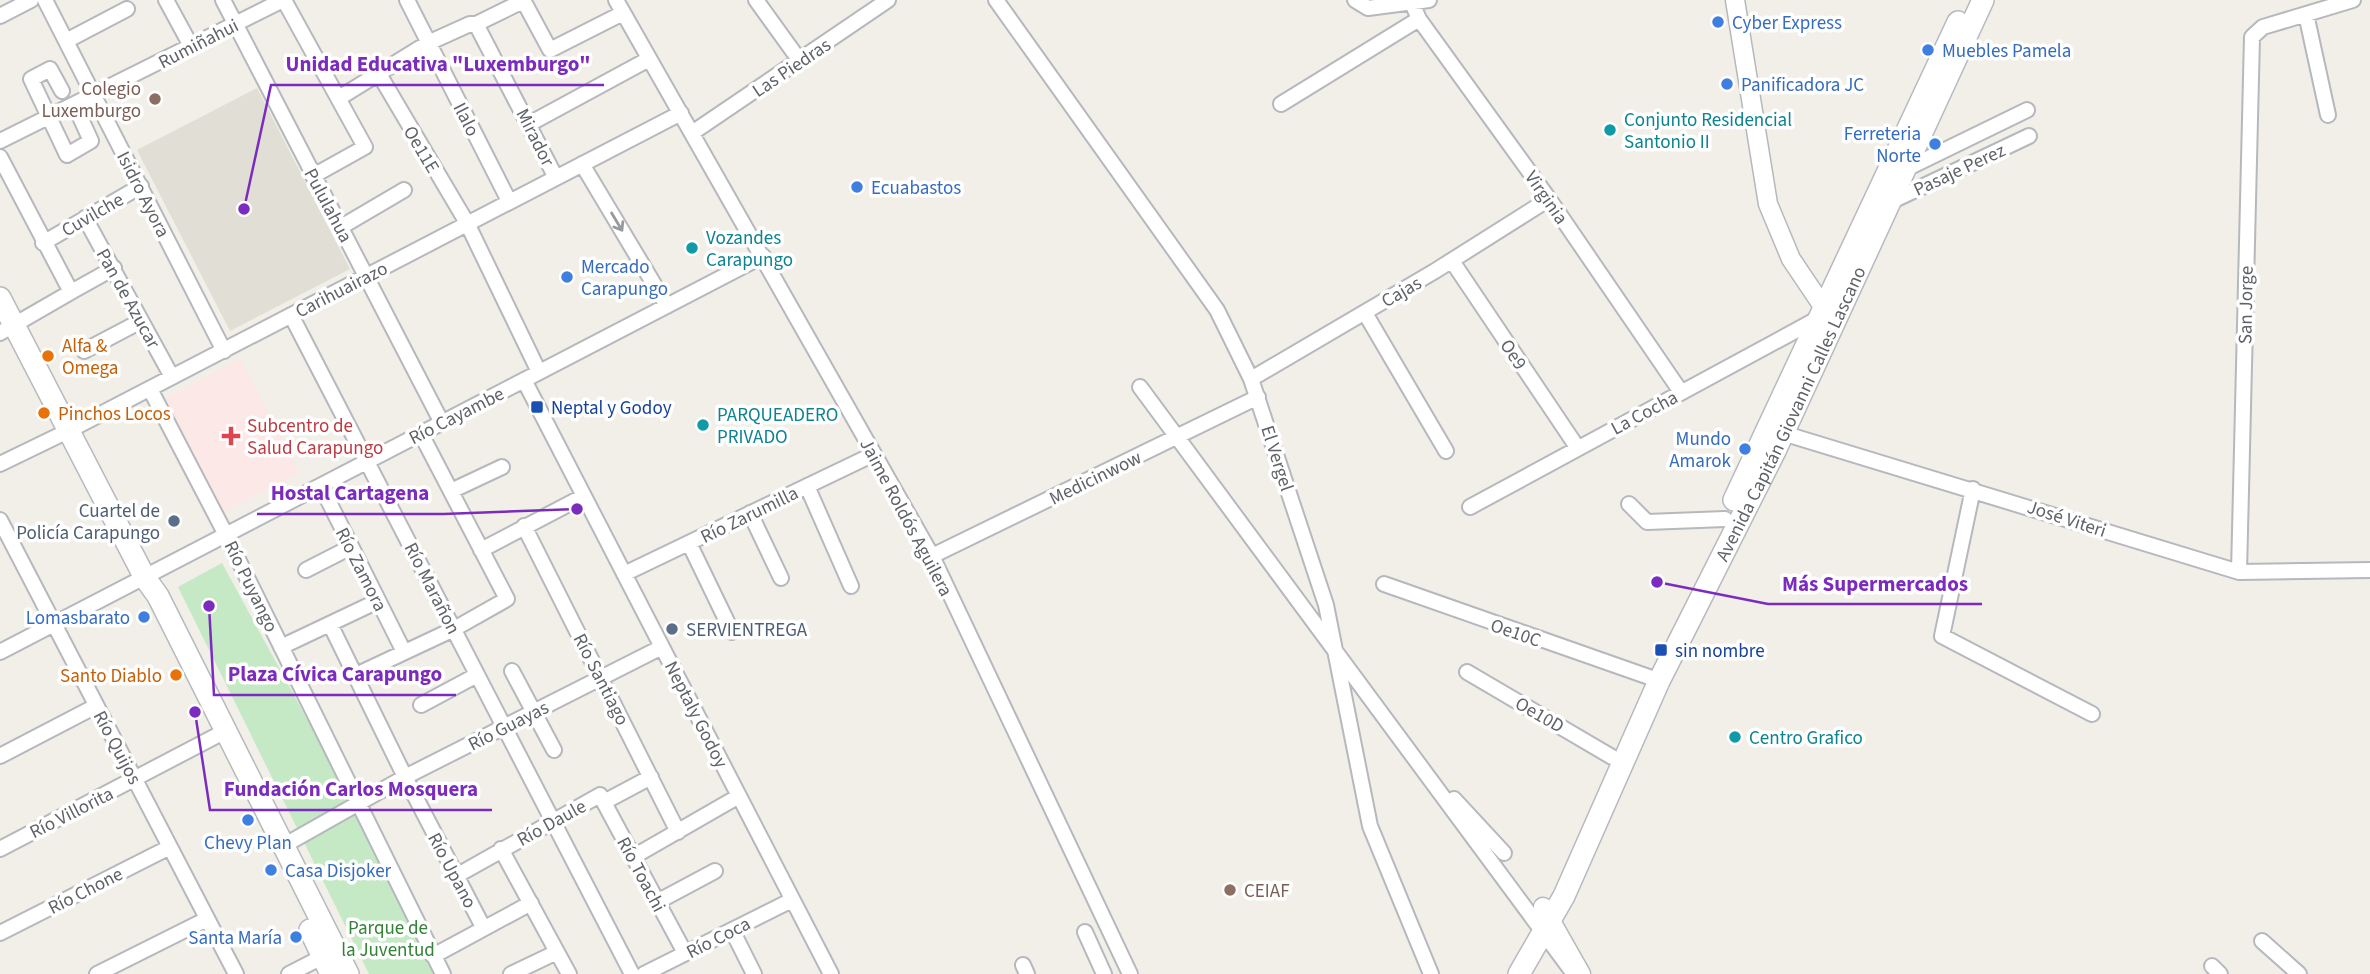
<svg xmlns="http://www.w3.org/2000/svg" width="2370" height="974" font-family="'Source Sans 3',sans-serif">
<rect width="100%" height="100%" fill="#f1efe8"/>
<path fill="#e1ded6" d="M257,88L350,269L230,331L137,150Z"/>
<path fill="#fce8e6" d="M240,359L300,472L222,513L162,400Z"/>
<path fill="#c5e8c5" d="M222,563L446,974H369L178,587Z"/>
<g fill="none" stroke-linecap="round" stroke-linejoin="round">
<defs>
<path id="minor" d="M45,0L224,351
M166,0L191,46
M223,0L442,423
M284,0L365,147L313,176
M407,0L509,201
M523,0L550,50L623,13
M616,0L932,556L1130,974
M756,0L800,61
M996,0L1217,310L1251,379L1326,605L1370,826L1431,974
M1355,0L1368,8L1429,0
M1412,3L1419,19L1549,199L1681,392
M2306,14L2328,115
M0,16L31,0
M476,24L555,176
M66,41L127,9
M379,74L467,223L539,372
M62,91L50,69L31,79L67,155L91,141L81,119
M339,98L428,43L470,24H476L523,1
M1281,104L1419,19
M529,124L649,59
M692,133L888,0
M0,141L283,0
M0,157L71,292L0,333
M582,164L667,306
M1908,168L2027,110
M1890,202L2029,136
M85,218L172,377
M341,227L404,190
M43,243L141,186
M1452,261L1577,447
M71,292L114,268
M1365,313L1446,451
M291,315L632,974
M84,351L141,321
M1251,379L1435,271L1549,199
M524,380L831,974
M1140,387L1574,974
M150,389L226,535L443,974
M1776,431L2239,572L2370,570
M0,464L68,431L681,113
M321,486L404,652
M807,486L851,586
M1973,489L1942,636L2092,714
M451,491L502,467
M1629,504L1647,522L1725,519
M1470,507L1819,318
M750,513L781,578
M0,520L236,974
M524,526L678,832
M689,543L732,632
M481,550L584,496
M932,556L1258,397
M306,570L351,547
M2239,572L2252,37L2263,27L2353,0
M624,574L874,454
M1384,584L1649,677
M330,624L405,777L483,927
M281,647L378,601
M0,652L763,256
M512,671L554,750
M1467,672L1612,757
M356,675L454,629L507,599L421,434
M421,705L477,675
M0,756L96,706
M1454,799L1504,853
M604,802L651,777
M283,846L405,777L662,647
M0,849L216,736
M501,849L569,974
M633,857L739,796
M456,876L600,795L685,953
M657,902L715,871
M732,930L754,974
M1085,932L1104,974
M0,933L170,847
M2262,941L2299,974
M433,956L531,903
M1023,965L1027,974
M2212,966L2220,974
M97,974L207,919
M289,974L328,954
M511,974L557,952
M644,974L792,900"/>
<path id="tertiary" d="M1735,0L1768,204L1791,259L1824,308L1832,313
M1543,907L1581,974"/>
<g id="secondary">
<path d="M0,298L145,578L158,596L348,974"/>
<path d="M1734,500L1958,22"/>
<path d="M310,930L331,974"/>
<path id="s1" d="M1519,974L1564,896L1659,681L1775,451L1983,0"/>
</g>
</defs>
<use href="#minor" stroke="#b5b8bc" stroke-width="18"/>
<use href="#tertiary" stroke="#b5b8bc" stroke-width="21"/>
<use href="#secondary" stroke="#b6babf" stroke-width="24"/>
<use href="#minor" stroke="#fff" stroke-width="14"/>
<use href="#tertiary" stroke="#fff" stroke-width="18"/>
<use href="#secondary" stroke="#fff" stroke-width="21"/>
</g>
<defs><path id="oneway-shaft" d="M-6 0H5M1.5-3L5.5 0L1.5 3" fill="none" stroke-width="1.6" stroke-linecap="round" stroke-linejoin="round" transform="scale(1.75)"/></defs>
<use stroke="#979a9d" href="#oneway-shaft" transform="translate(617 222) rotate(59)"/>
<g fill="#3f7fe0" stroke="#fff" stroke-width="2.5">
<circle cx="1718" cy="22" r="7"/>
<circle cx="1928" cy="50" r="7"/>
<circle cx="1727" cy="84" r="7"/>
<circle cx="1935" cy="144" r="7"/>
<circle cx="857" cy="187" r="7"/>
<circle cx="567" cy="277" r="7"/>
<circle cx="1745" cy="449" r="7"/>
<circle cx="144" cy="617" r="7"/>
<circle cx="248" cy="820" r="7"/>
<circle cx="271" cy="870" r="7"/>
<circle cx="296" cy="937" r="7"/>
</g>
<g fill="#8d6e63" stroke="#fff" stroke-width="2.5">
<circle cx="155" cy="99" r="7"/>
<circle cx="1230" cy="890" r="7"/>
</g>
<g fill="#0f9aa8" stroke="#fff" stroke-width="2.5">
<circle cx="1610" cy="130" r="7"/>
<circle cx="692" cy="248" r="7"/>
<circle cx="703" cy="425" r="7"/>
<circle cx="1735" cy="737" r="7"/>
</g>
<g fill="#e8710a" stroke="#fff" stroke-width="2.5">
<circle cx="48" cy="356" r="7"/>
<circle cx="44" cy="413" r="7"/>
<circle cx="176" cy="675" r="7"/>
</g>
<g fill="#1a4fb4" stroke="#fff" stroke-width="2.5">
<rect x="530" y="400" width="14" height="14" rx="3.5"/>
<rect x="1654" y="643" width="14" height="14" rx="3.5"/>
</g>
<path fill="#e0444e" stroke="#fff" stroke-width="2.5" d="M227.5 425.5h7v7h7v7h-7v7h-7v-7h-7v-7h7z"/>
<g fill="#5c6f8a" stroke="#fff" stroke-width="2.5">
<circle cx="174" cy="521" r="7"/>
<circle cx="672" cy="629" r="7"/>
</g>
<g text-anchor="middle" stroke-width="7" stroke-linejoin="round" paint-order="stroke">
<g font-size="19" fill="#366cbe" stroke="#fff" text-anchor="start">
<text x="1732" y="29">Cyber Express</text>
<text x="1942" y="57">Muebles Pamela</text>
<text x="1741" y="91">Panificadora JC</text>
<text x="1921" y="140" text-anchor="end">Ferreteria<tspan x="1921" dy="22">Norte</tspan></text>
<text x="871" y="194">Ecuabastos</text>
<text x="581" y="273">Mercado<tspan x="581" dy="22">Carapungo</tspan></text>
<text x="1731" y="445" text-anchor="end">Mundo<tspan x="1731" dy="22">Amarok</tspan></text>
<text x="130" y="624" text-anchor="end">Lomasbarato</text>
<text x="248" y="849" text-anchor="middle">Chevy Plan</text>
<text x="285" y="877">Casa Disjoker</text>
<text x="282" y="944" text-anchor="end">Santa María</text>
</g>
<g font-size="19" fill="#5f6368" stroke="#fff">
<text transform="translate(198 43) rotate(-27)" y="7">Rumiñahui</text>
<text transform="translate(791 67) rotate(-34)" y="7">Las Piedras</text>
<text transform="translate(467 119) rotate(63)" y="7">Ilalo</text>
<text transform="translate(536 137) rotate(63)" y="7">Mirador</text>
<text transform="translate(422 149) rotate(59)" y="7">Oe11E</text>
<text transform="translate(1959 169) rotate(-25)" y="7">Pasaje Perez</text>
<text transform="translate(144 194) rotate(63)" y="7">Isidro Ayora</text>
<text transform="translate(1547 197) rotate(55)" y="7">Virginia</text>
<text transform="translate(329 205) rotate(62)" y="7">Pululahua</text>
<text transform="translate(92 214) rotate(-30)" y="7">Cuvilche</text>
<text transform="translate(341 289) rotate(-27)" y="7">Carihuairazo</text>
<text transform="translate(1401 291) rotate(-30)" y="7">Cajas</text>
<text transform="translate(129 298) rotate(61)" y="7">Pan de Azucar</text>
<text transform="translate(2245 305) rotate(-89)" y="7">San Jorge</text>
<text transform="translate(1514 354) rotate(56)" y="7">Oe9</text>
<text transform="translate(1644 412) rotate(-28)" y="7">La Cocha</text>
<text dy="7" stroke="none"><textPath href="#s1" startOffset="623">Avenida Capitán Giovanni Calles Lascano</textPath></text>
<text transform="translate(456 415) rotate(-27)" y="7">Río Cayambe</text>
<text transform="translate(1278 458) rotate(72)" y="7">El Vergel</text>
<text transform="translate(1095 477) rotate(-26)" y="7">Medicinwow</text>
<text transform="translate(749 514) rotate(-26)" y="7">Río Zarumilla</text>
<text transform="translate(907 517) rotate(62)" y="7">Jaime Roldós Aguilera</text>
<text transform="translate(2067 518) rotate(18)" y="7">José Viteri</text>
<text transform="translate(362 569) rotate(63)" y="7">Río Zamora</text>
<text transform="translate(252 586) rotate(64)" y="7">Río Puyango</text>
<text transform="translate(433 588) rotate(63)" y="7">Río Marañon</text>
<text transform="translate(1516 632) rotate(19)" y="7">Oe10C</text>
<text transform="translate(602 679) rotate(63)" y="7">Río Santiago</text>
<text transform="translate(697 714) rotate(63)" y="7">Neptaly Godoy</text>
<text transform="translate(1540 714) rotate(30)" y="7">Oe10D</text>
<text transform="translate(508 725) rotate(-27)" y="7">Río Guayas</text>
<text transform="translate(118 747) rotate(62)" y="7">Río Quijos</text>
<text transform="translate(71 812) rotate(-27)" y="7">Río Villorita</text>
<text transform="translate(551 822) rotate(-29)" y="7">Río Daule</text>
<text transform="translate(453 870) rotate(62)" y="7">Río Upano</text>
<text transform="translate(642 874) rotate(62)" y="7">Río Toachi</text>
<text transform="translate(85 890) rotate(-27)" y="7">Río Chone</text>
<text transform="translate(718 937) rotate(-27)" y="7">Río Coca</text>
</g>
<g font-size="19" fill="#785e54" stroke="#fff" text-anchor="end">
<text x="141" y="95">Colegio<tspan x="141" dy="22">Luxemburgo</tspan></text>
<text x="1244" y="897" text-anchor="start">CEIAF</text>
</g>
<g font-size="19" fill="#0d838f" stroke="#fff" text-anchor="start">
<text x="1624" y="126">Conjunto Residencial<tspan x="1624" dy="22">Santonio II</tspan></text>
<text x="706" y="244">Vozandes<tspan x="706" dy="22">Carapungo</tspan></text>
<text x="717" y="421">PARQUEADERO<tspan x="717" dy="22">PRIVADO</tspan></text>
<text x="1749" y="744">Centro Grafico</text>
</g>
<g font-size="19" fill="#c56008" stroke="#fff" text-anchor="start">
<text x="62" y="352">Alfa &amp;<tspan x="62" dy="22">Omega</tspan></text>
<text x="58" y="420">Pinchos Locos</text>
<text x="162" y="682" text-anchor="end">Santo Diablo</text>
</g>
<g font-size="19" fill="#164399" stroke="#fff" text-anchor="start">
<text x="551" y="414">Neptal y Godoy</text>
<text x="1675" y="657">sin nombre</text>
</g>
<g font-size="19" fill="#be3a42" stroke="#fff" text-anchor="start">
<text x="247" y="432">Subcentro de<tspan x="247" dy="22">Salud Carapungo</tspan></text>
</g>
<g font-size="19" fill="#4e5e75" stroke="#fff" text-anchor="end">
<text x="160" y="517">Cuartel de<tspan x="160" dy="22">Policía Carapungo</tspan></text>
<text x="686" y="636" text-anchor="start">SERVIENTREGA</text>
</g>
<g font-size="19" fill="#348238" stroke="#fff">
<text x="388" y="934">Parque de<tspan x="388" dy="22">la Juventud</tspan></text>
</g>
</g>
<path fill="none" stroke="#7b2cbf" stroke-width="2.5" d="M244 209L271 85H604M577 509L444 514H257M1657 582L1768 604H1982M209 606L214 695H456M195 712L210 810H492"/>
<g fill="#7b2cbf" stroke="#fff" stroke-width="2.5">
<circle cx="244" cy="209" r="7"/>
<circle cx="577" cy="509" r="7"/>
<circle cx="1657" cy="582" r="7"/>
<circle cx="209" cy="606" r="7"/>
<circle cx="195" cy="712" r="7"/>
</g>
<g font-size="21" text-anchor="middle" font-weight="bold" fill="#7b2cbf" stroke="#fff" stroke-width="7" stroke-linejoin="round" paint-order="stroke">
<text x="438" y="71">Unidad Educativa "Luxemburgo"</text>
<text x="350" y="500">Hostal Cartagena</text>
<text x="1875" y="591">Más Supermercados</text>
<text x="335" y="681">Plaza Cívica Carapungo</text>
<text x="351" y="796">Fundación Carlos Mosquera</text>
</g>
</svg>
